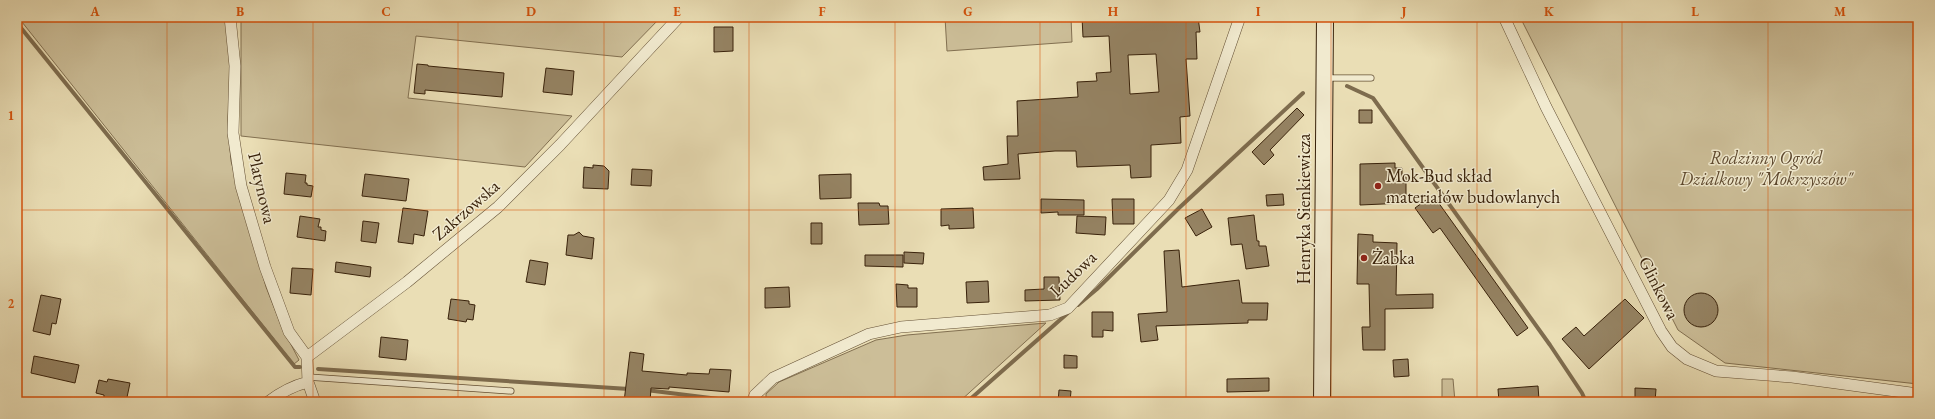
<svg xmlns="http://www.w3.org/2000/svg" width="1935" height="419" font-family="'EB Garamond',serif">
<rect width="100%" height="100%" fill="#eadeb5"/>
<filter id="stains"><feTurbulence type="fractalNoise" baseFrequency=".005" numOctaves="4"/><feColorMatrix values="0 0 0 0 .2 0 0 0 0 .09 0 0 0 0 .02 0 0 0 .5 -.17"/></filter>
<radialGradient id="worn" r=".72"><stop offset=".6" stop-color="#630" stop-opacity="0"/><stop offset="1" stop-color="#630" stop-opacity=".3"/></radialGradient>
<path fill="#ccbe98" stroke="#827051" d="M18,17H225L231,66L228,121L231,161L266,287L281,325L299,360L294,364Z
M241,17H661L622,57L416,36L408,98L572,116L525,167L241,136Z
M945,17H1071L1072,42L947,51Z
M1520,17H1918V384L1725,363L1678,330Z
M1046,323L959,402H777L766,400V394L779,382L876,340L907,335Z
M1442,379H1453L1455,402H1442Z"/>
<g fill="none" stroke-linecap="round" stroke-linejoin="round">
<path stroke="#7e6c4e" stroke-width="4" d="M17,23L295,367H300
M1347,86L1373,98L1550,345L1582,393L1586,402
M1078,305L1097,289L1179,208L1303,93
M318,369L629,389
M646,390L743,402
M967,402L1069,312"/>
</g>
<path fill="#958363" stroke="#38210a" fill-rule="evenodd" d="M1082,17H1131V21L1198,17L1200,32H1196L1197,59H1186L1190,116L1180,117L1181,143L1151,145V177L1131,178L1130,165L1077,167L1076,151H1055L1018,154L1020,179L984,180L983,167L1008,164L1007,136H1018L1017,101L1078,97L1077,82L1097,81L1096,73L1111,72L1109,36L1083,37ZM1156,54L1159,92L1130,94L1128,55Z
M714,27H733V51L714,52Z
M417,64L428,65V66L504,73L502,97L425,90V94L414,93Z
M546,68L574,71L572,95L543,92Z
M1297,108L1304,115L1270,150L1274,155L1264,165L1252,152Z
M1359,110H1372V123H1359Z
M1395,163V168H1402V177H1406V203L1360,205V164Z
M593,165L604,166L609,171L608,189L583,188L584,167L593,168Z
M632,169L652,170L651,186L631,185Z
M286,173L306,175L305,183H307V185L313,186L311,197L284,194Z
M365,174L409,179L406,201L362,196Z
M851,174V198L820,199L819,175Z
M1283,194L1284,205L1267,206L1266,195Z
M1433,195L1528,328L1517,336L1440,228L1433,233L1415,208Z
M1041,199L1084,200V215H1058V212L1041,213Z
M1112,199H1134V224H1113Z
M858,203H879L880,206H888L889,224L859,225Z
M403,208L428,211L424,236L414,234L413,244L398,242Z
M973,208L974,228L949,229V225L941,226V209Z
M1202,209L1212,227L1196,236L1185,218Z
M1254,215L1257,241H1259V246H1266L1269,266L1246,269L1242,244L1231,245L1228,218Z
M300,216L320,219L318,227H321V230L326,231L325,241L297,237Z
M1077,216L1106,217L1105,235L1076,233Z
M363,221L379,223L376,243L361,241Z
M811,223H822V244H811Z
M579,232L583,236L594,238L592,259L566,255L568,235H574Z
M1358,234L1373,235V242L1397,243L1396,295L1433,294V308L1385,309V350H1363L1362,327H1370L1369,284H1357Z
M1179,250L1182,287L1239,280L1242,303H1268L1267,320H1248V323L1156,326L1158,340L1141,342L1138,314L1167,312L1164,251Z
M904,252L924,253L923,264L904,263Z
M865,255H903V267L865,266Z
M530,260L548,263L545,285L526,282Z
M336,262L371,267L370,277L335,272Z
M292,268L313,269L311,295L290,293Z
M1044,277H1059L1060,300L1025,301V290L1044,289Z
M988,281L989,302L967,303L966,282Z
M896,284L908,285V288H917V307H897Z
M789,287L790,307L765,308V288Z
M1684 310a17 17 0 1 1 34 0a17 17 0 1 1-34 0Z
M41,295L61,299L56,324L52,323L50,335L33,331Z
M451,299L469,301V304L475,305L473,320L467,319L466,322L448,319Z
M1625,299L1644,318L1589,369L1562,339L1576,327L1584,336Z
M1092,312H1113V331L1103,330V337H1092Z
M381,337L408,340L406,360L379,357Z
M630,352L644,354L642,371L687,375V373L709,374L710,369L731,370L729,392L669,387V389L651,388L650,402H624Z
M1064,355L1077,356V368H1064Z
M34,356L79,365L75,383L31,373Z
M1408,359L1409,376L1394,377L1393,360Z
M1269,378V391L1227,392V379Z
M108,379L130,383L126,402L104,398V395L96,393L99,380L107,382Z
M1538,386L1539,400L1525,402H1499L1498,389Z
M1635,388L1656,389L1655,402H1635Z
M1059,390L1071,391L1070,402H1058Z"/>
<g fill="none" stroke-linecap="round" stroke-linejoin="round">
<defs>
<path id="service" d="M1325,78H1371
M308,377L511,391"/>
<path id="minor" d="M230,17L235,66L233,133L241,186L265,267L289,332L307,357
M1504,17L1546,107L1661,331L1672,347L1687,359L1716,371L1792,377L1918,394
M308,382L315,402
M268,402C281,392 292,386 308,382L307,357L407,282L498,207L560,145L679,17
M752,402L755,395L773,378L869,334L901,327L1050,315L1068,308L1169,200L1187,170L1240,17"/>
<path id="secondary" d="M1322,402L1325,17"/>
</defs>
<use href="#service" stroke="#645035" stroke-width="7"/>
<use href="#minor" stroke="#645035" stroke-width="12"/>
<use href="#secondary" stroke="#38210a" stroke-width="18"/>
<use href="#service" stroke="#f1eacf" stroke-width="5.5"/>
<use href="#minor" stroke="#f1eacf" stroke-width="11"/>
<use href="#secondary" stroke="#f1eacf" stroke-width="16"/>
</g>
<path fill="none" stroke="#d6530c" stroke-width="1" stroke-opacity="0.55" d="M167,17V402M313,17V402M458,17V402M604,17V402M749,17V402M895,17V402M1040,17V402M1186,17V402M1331,17V402M1477,17V402M1622,17V402M1768,17V402M17,210H1918"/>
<g fill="#8f2418" stroke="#f1eacf" stroke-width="1.5">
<circle cx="1378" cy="186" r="4"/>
<circle cx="1364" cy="258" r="4"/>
</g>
<g text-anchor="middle" stroke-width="3" stroke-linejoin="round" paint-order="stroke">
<g font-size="18" font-style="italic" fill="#5d482e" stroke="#f1eacf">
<text x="1766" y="164">Rodzinny Ogród<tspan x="1766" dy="21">Dzialkowy "Mokrzyszów"</tspan></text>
</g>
<g font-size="18" fill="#38210a" stroke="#f1eacf" text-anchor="start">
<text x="1386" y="182">Mok-Bud skład<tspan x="1386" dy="21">materiałów budowlanych</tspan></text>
<text x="1372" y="264">Żabka</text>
</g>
<g font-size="18" fill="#38210a" stroke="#f1eacf">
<text transform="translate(262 188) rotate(77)" y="6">Platynowa</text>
<text transform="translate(1304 209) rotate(-90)" y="6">Henryka Sienkiewicza</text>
<text transform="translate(466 210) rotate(-41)" y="6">Zakrzowska</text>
<text transform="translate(1073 274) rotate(-44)" y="6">Ludowa</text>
<text transform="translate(1659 288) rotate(63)" y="6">Glinkowa</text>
</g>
</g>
<rect width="1935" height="419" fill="none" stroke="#eadeb5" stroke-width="44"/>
<rect x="22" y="22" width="1891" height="375" fill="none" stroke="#d6530c" stroke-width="1.5"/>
<g font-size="13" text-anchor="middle" font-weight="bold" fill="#d6530c">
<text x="95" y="16">A</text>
<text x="240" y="16">B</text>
<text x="386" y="16">C</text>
<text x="531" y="16">D</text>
<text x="677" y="16">E</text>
<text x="822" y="16">F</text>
<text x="968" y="16">G</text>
<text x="1113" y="16">H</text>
<text x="1258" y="16">I</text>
<text x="1404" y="16">J</text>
<text x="1549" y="16">K</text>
<text x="1695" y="16">L</text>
<text x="1840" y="16">M</text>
<text x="11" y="120">1</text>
<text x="11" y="308">2</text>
</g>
<rect width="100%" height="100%" filter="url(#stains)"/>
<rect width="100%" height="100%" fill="url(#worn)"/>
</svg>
